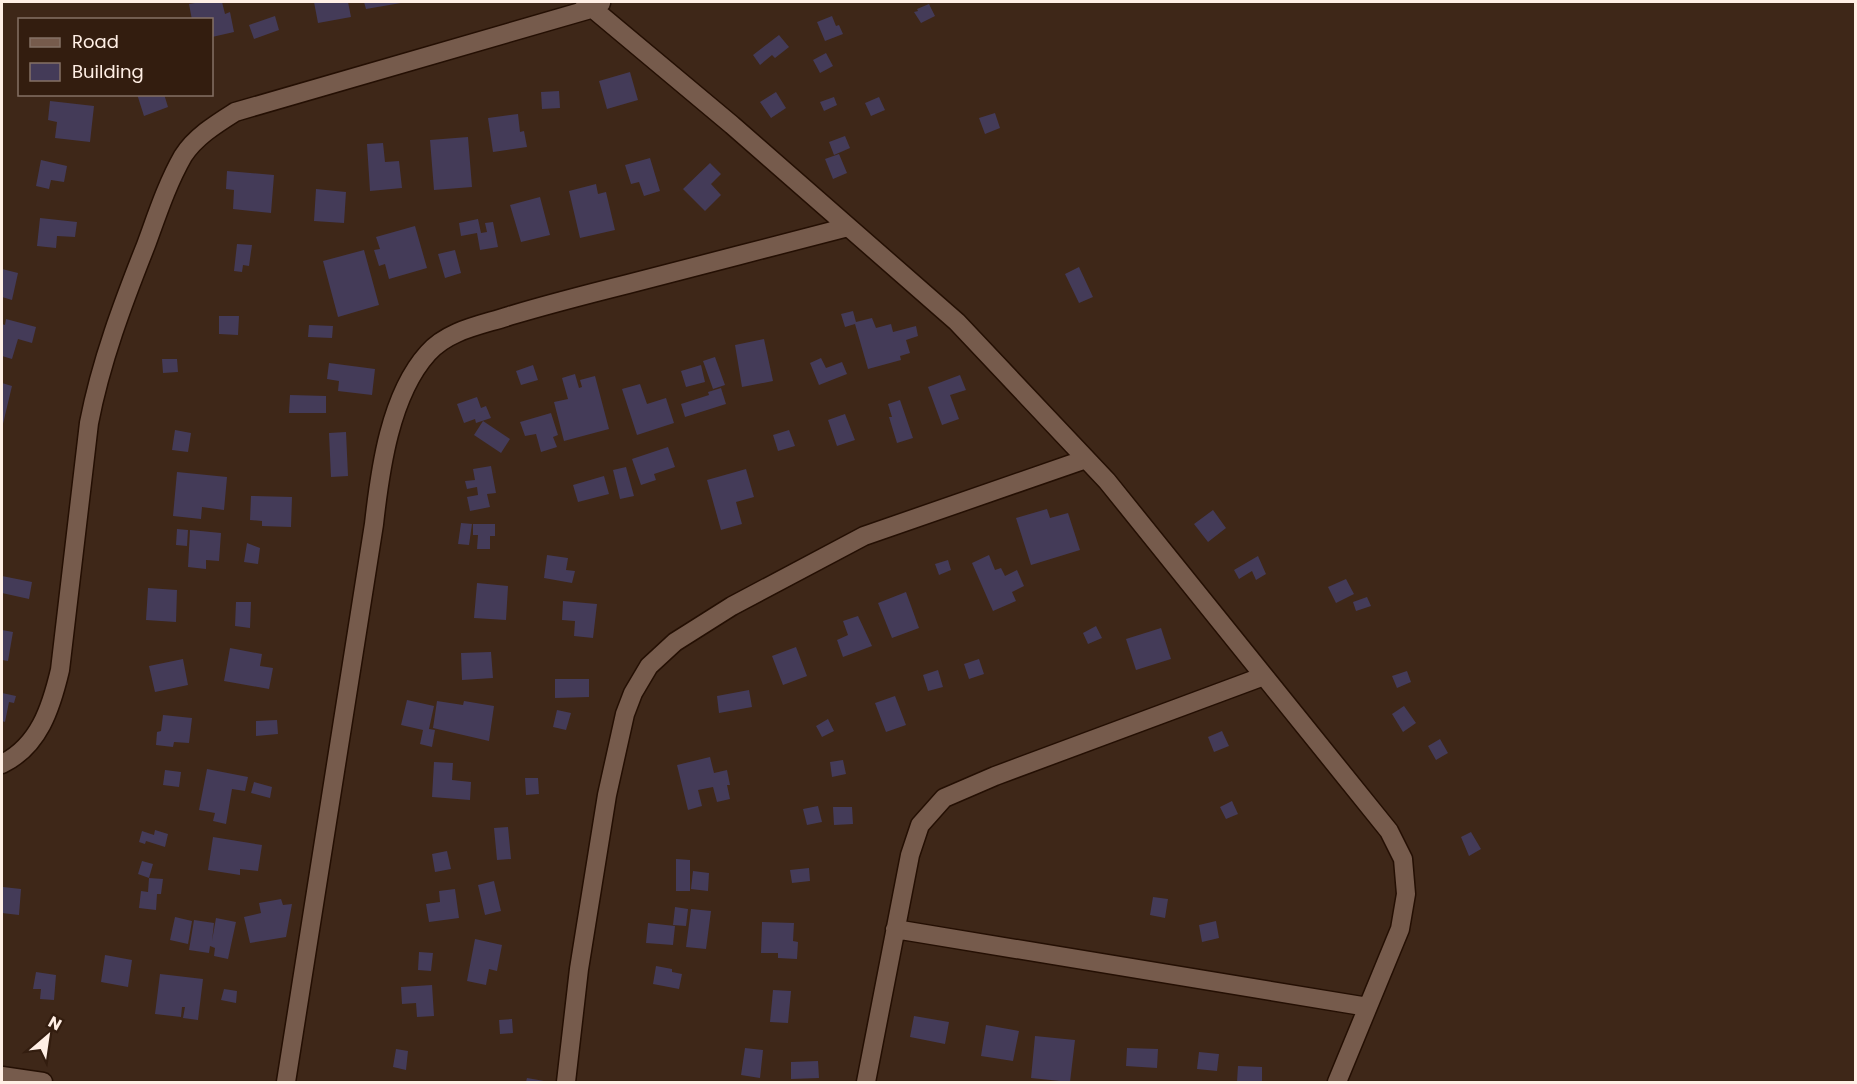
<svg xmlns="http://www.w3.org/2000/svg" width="1857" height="1084" font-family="Poppins,sans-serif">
<rect width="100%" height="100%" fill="#3e2718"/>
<path fill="#443b58" d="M201,2H222L225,14L230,12L234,32L212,37V20H192L189,4Z
M314,2H348L351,17L318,23Z
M364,2H401V3L366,9Z
M929,4L935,16L921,23L914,12L918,11L917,9Z
M275,16L279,30L254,39L249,25Z
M832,16L836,26L839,25L843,34L825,41L817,22Z
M779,35L789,47L775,58L772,55L760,65L753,55Z
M826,53L833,66L820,73L813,60Z
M630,72L638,100L607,109L599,81Z
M559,91L560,108L542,109L541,92Z
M776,92L786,108L771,118L760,102Z
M137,94H164L168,107L144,116Z
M834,97L837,105L824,111L820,102Z
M879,97L885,110L871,116L865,103Z
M50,101L94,106L90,142L55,138L57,122L48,120Z
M995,113L1000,128L985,134L979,118Z
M518,114L520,132L524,131L527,147L493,152L488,118Z
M845,136L850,148L834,155L829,142Z
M468,137L472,187L434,190L430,140Z
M383,143L385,162L399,161L402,188L370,191L367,144Z
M839,154L847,173L833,179L825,159Z
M650,158L660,191L644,196L639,182L631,184L625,165Z
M41,160L67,166L64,182L51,180L49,189L36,186Z
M710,163L721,174L711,184L721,195L705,211L683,189Z
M227,171L274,175L271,213L233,209L234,190L226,189Z
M596,184L598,194L606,192L615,230L580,238L569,191Z
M316,189L346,192L344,223L314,221Z
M540,197L550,235L521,242L510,205Z
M40,218L77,222L75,237L57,236L56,248L37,246Z
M478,219L481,233L487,232L485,223L493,222L498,247L480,250L477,233L461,236L459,223Z
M415,226L427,268L389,279L385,264L379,266L374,250L380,249L376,237Z
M237,244L252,245L249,266L243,265L242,272L234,271Z
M364,250L379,305L338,317L323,261Z
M455,250L461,273L445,278L438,254Z
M1079,267L1093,297L1079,303L1065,274Z
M2,269L18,273L12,300L2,297Z
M853,311L856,322L872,318L876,328L891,324L893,332L916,326L918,336L906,340L910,353L900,356L901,360L868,369L855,324L845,327L841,314Z
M219,316H239L238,335L219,334Z
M6,319L36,327L32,343L18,339L12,359L2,356V324L5,325Z
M309,325L333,326L332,338L308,337Z
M764,339L773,381L742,387L735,345Z
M715,357L725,385L713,389L703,361Z
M821,358L826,368L842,362L847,374L819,385L810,363Z
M162,359H177L178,372L163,373Z
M329,363L375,369L372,395L338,391L339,381L327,379Z
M533,365L538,380L521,385L516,371Z
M701,365L705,382L686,387L681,371Z
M575,374L579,388L582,387L580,380L595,376L609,429L564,441L554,402L568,399L562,378Z
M960,375L966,390L950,395L959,419L942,425L928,387Z
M2,383L12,386L2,428Z
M640,384L647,404L666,398L674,423L637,435L622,389Z
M721,388L726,404L685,417L681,404L709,395L708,392Z
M290,395L326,396V413H289Z
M477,397L481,408L486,406L491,418L476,423L475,419L464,423L457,404Z
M900,400L913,438L897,443L889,417H892L888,404Z
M551,413L558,435L553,437L557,447L541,452L536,434L525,436L520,422Z
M845,414L855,440L837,446L828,420Z
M483,421L510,439L501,453L474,435Z
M175,430L191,433L188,452L172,450Z
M789,430L795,446L778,451L773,435Z
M346,432L348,476L331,477L329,433Z
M668,447L675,467L654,474L656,480L641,485L632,459Z
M491,466L496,493L487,494L490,507L470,511L467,497L478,495L477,487L467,489L465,481L475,480L473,469Z
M626,467L634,496L620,499L613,470Z
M746,469L754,497L736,502L742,524L721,530L707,480Z
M177,472L227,477L224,510L202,507L201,519L173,516Z
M604,476L609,494L578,502L573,485Z
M251,496L292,497L291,527L262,526V521L250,520Z
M1047,509L1050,518L1068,513L1080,550L1031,565L1016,518Z
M1213,510L1226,528L1208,542L1194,524Z
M461,523L472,524L469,545L458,544Z
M473,524H495V536H490V549H477L478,535H473Z
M177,529L188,530L187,546L176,545Z
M190,530L221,533L219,561L206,560V569L188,567Z
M247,543L260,548L258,564L244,562Z
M547,555L568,558L566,570L575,571L572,583L544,578Z
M989,555L995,570L1001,568L1005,576L1017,570L1024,586L1012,592L1016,601L993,611L972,563Z
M1258,556L1266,574L1256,580L1252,571L1239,579L1234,570Z
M948,560L951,570L939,575L935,564Z
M2,576L32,582L29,599L2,593Z
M1346,579L1354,594L1336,603L1328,587Z
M477,583L508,586L506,620L474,618Z
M148,588L177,590L176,622L146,620Z
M906,592L919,628L892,638L878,603Z
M1367,597L1371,606L1356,611L1353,602Z
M563,601L597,604L593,638L574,636L575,621L562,620Z
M236,602H251L250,628L235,626Z
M858,616L872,646L843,657L837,640L848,635L843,621Z
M1096,626L1102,638L1088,644L1083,633Z
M1161,628L1171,659L1136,670L1126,639Z
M2,630L13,632L8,661L2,660Z
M796,647L807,676L783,685L772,656Z
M230,648L262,654L260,666L273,668L269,689L224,681Z
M491,652L493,678L462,680L461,653Z
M183,659L188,685L155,692L149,666Z
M979,659L984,674L969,679L964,664Z
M938,670L943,687L928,691L923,675Z
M1407,671L1411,682L1397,688L1392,676Z
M555,679H589V697L555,698Z
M749,690L752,707L719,713L717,696Z
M2,693L16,696L14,703L9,702L5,722L2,721Z
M895,696L906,725L886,732L875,703Z
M407,700L434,706L429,729L435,730L432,747L420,744L423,730L401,725Z
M437,701L463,705L464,701L494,706L489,741L433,728Z
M1404,706L1416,723L1403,732L1392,714Z
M557,710L571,713L566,730L553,727Z
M163,715L192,718L189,743L174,742L173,747L156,745L157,732L161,731Z
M828,719L834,731L822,737L816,726Z
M277,720L278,734L256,736V721Z
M1222,731L1229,746L1214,752L1208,737Z
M1440,739L1448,753L1436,760L1428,746Z
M710,757L714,773L727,770L730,785H727L730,799L717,802L713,787L698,790L702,806L688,810L677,765Z
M843,760L846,774L832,777L830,762Z
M434,762L453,763L452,780L471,782L470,800L432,797Z
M207,769L248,777L245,791L232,789L226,824L213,821L215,813L199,810Z
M165,770L181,772L179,787L163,785Z
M525,778H538L539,794L526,795Z
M254,782L272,787L270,798L251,793Z
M1232,801L1238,814L1226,819L1220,807Z
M818,806L822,822L807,825L803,809Z
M833,807H852L853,824L834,825Z
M508,827L511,859L497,860L494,828Z
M155,830L168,834L165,847L146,841L145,844L139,842L142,831L154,835Z
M1471,832L1481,849L1469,856L1461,837Z
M213,837L262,845L258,871L240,869V875L208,870Z
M447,851L451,869L435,872L432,854Z
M676,859L690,860V891H676Z
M142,861L153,864L149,878L138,874Z
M809,868L810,881L792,883L790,870Z
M693,871L709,873L708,891L691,889Z
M149,878L163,879L161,894H157L156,910L139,908L141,891L148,892Z
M494,881L501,911L485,915L478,885Z
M3,887L21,889L19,915L2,913Z
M455,889L459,918L429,922L426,904L440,902L439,891Z
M1153,897L1168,899L1165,918L1150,915Z
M281,899L283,905L292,904L286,937L250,943L244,917L261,913L259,903Z
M675,907L688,909L686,926L673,925Z
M691,909L711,911L706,949L686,947Z
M175,917L192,921L188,944L170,940Z
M216,918L236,922L228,959L214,956L215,948L210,946L209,953L189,950L194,920L214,923L212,941Z
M1216,921L1219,938L1202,942L1199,925Z
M762,922L794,923L793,941L798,942L797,959L778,958V953H761Z
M648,923L675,926L673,945L646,943Z
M475,939L502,945L497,971L489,969L486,985L467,981Z
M419,952L433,953L431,971L418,970Z
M105,955L132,960L128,987L101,982Z
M656,966L672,969V972L682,974L679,989L653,984Z
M36,972L56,975L54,1000L40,999L41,989H33Z
M160,974L203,979L198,1020L183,1018L185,1007H182L181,1017L155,1014Z
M432,985L434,1016L417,1017L416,1003L402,1004L401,987Z
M224,989L237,991L236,1003L221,1000Z
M773,990L791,991L788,1023L770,1022Z
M914,1016L949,1022L945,1044L910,1037Z
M512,1019L513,1033L500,1034L499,1020Z
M986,1025L1019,1031L1013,1061L981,1056Z
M1035,1036L1075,1040L1070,1082L1031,1078Z
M745,1048L763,1050L760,1078L741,1075Z
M1127,1048L1158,1049L1157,1068L1126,1066Z
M396,1049L408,1051L406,1070L393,1067Z
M1199,1052L1219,1054L1217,1071L1197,1069Z
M818,1061L819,1078L791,1079V1062Z
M1238,1066L1262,1067V1082H1237Z
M527,1078L544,1081V1082H526Z"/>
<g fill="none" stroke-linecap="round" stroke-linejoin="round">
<defs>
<path id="minor" d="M585,2L732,125L957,322L1107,481L1389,831L1403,859L1406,894L1400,929L1337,1082
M2,764C39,746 51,708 60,670L89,423C101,361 123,303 146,245C157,215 167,184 183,156C195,137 216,124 235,112L594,8L601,3
M895,929L1368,1007
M2,1076L43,1082
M286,1082L374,524C380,470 390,395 428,353C448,330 482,325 509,316C549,304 588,294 628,284C701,265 775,246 848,227
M566,1082L579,969L607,795L625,714L633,693L649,666L675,642L732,606L864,536L1086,459
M866,1082L910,855L920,825L944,798L995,776L1264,676"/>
</defs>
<use href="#minor" stroke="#240f03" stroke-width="21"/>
<use href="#minor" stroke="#765b4c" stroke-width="18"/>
</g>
<rect width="1857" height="1084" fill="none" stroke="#ffefe5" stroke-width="6"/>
<rect x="18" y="18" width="195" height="78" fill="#331d0f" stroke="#857165" stroke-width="1.5"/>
<rect x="30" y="38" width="30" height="9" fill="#765b4c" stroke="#857165" stroke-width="1.5"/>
<text x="72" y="48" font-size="18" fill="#ffefe5">Road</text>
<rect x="30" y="63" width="30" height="18" fill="#443b58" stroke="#857165" stroke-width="1.5"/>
<text x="72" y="78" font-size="18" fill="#ffefe5">Building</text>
<g transform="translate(48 1036) rotate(29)" stroke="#331d0f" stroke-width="4.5" paint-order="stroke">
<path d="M0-4.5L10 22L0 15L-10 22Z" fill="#ffefe5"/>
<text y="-9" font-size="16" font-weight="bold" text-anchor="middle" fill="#ffefe5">N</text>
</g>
</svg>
